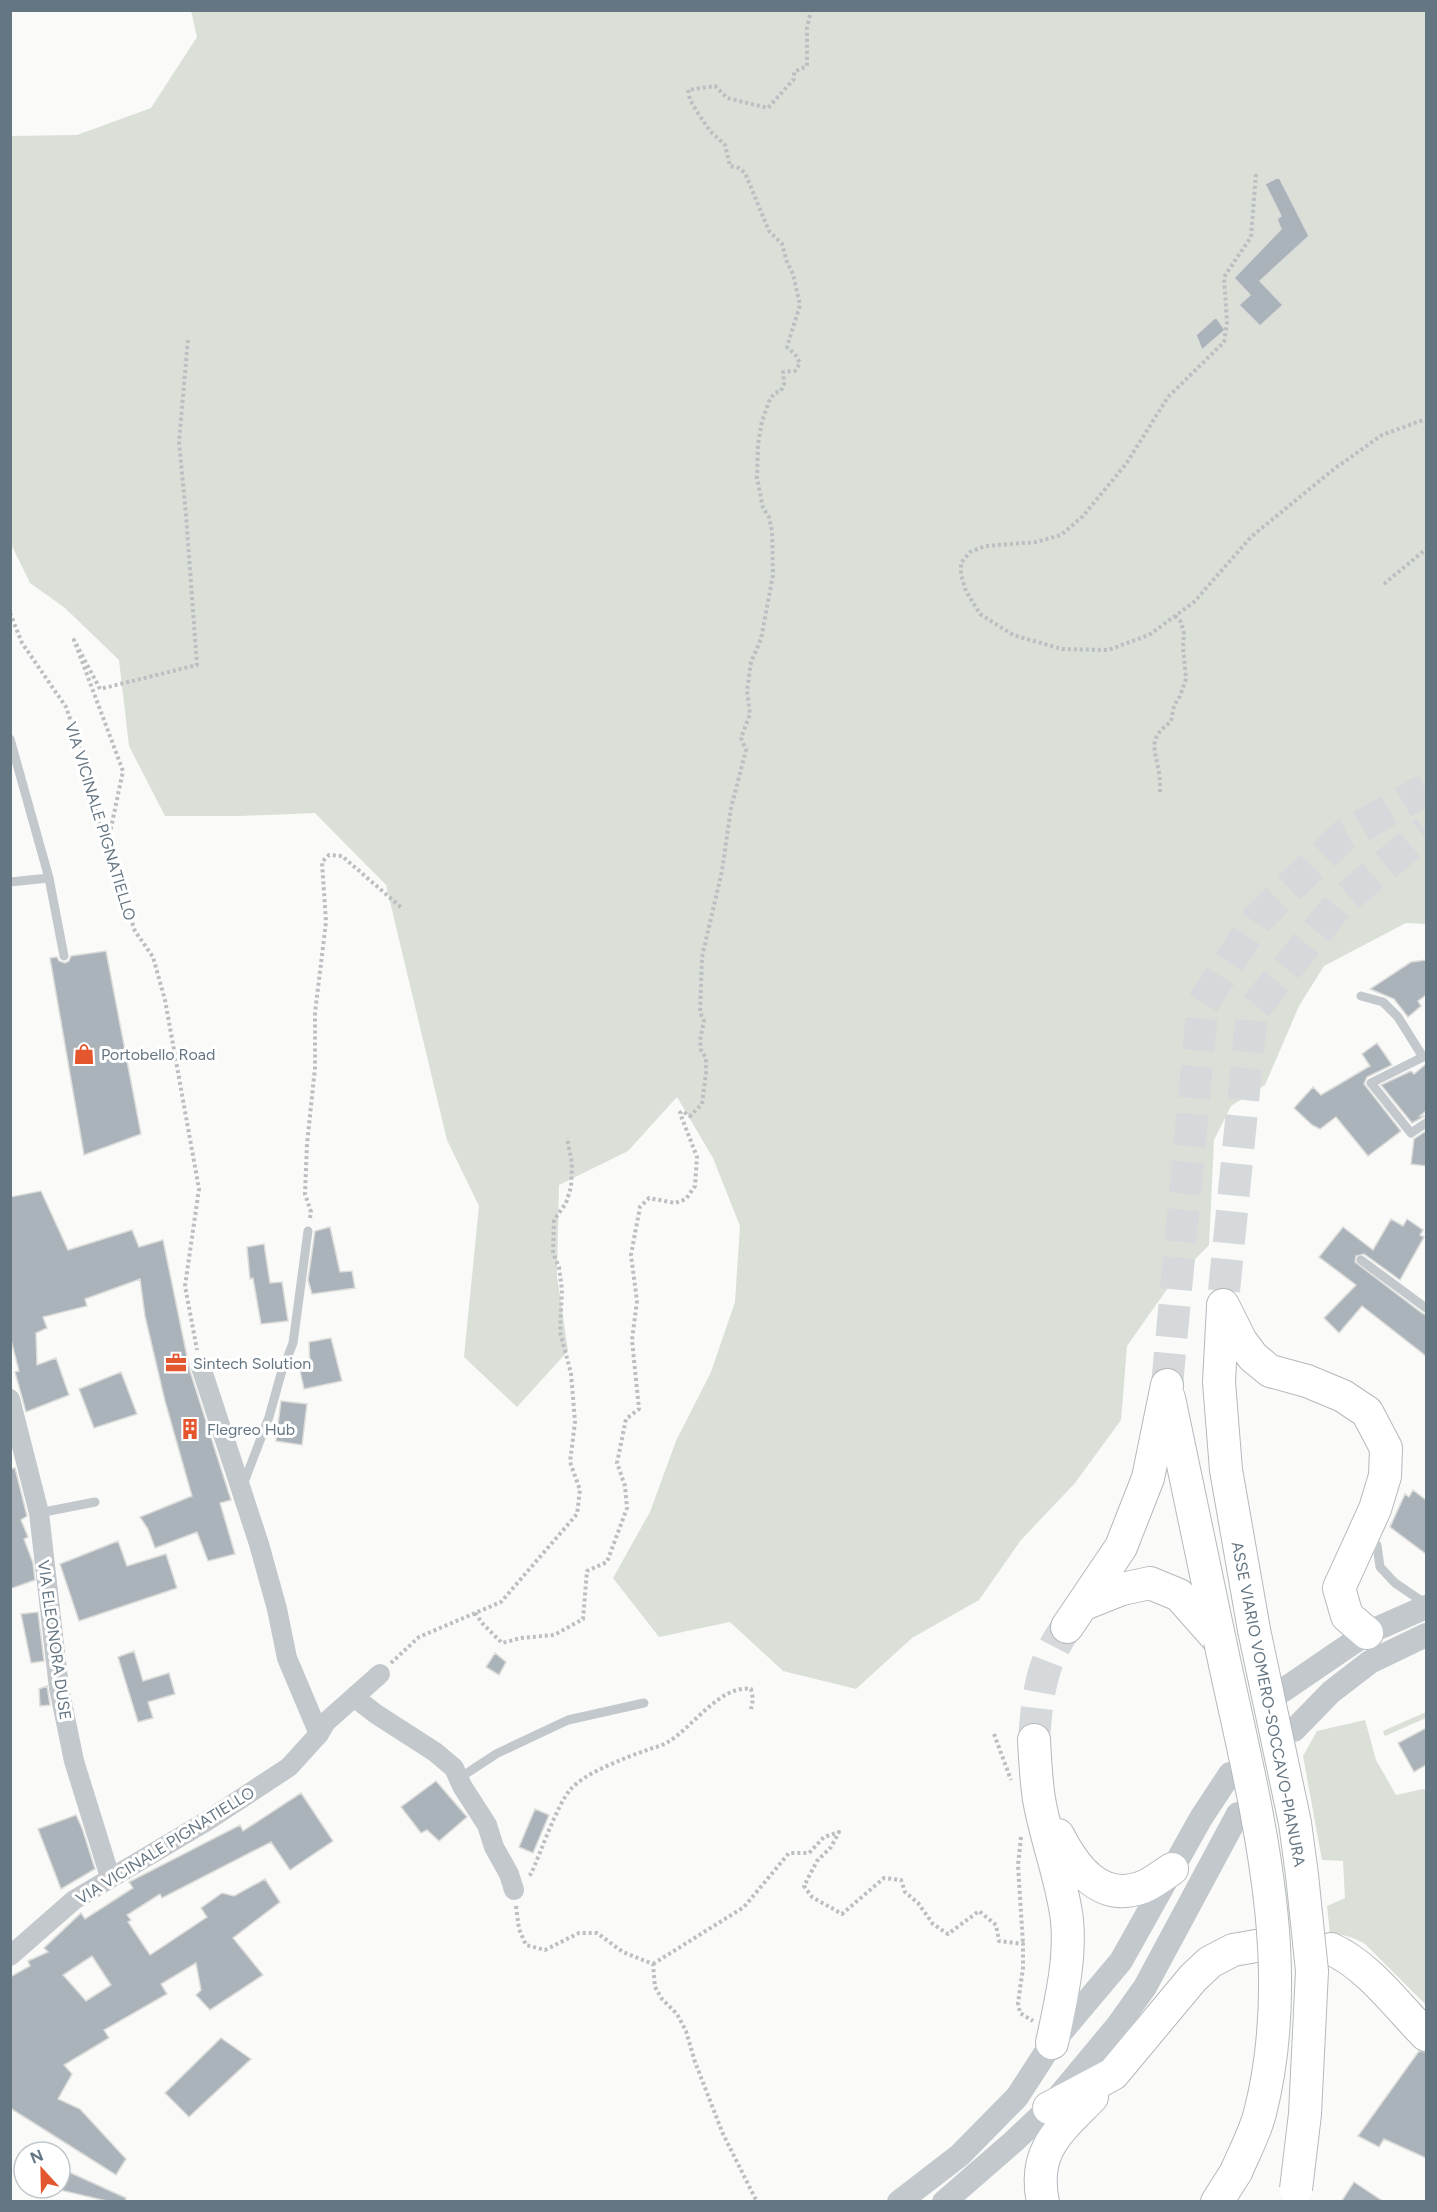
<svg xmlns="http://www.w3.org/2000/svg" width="1437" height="2212" font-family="Figtree,sans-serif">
<rect width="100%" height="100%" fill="#fafaf8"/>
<path fill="#dadfd7" d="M191,11H1426V924L1406,923L1324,966L1299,1006L1265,1085L1231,1106L1214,1140L1209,1245L1170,1285L1127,1346L1121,1420L1075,1483L1021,1540L979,1600L912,1638L856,1689L783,1671L730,1622L659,1637L613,1578L650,1512L676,1441L711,1372L735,1302L740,1226L713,1158L677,1097L628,1151L559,1185L557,1276L568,1351L517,1407L464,1357L479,1206L447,1140L386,885L315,813L239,816H165L129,746L119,660L65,608L30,583L11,544V136L77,135L151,108L197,37Z
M1426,1712V1718L1385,1736L1383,1731Z
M1365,1720L1376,1760L1396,1795L1423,1789L1426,1790V2005L1365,1944C1353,1937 1343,1934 1330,1934L1327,1906L1345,1898L1343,1861L1322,1860L1303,1756L1317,1731Z"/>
<path fill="#aab3b9" stroke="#dcdcda" stroke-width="1.5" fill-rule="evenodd" d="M1279,177L1309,236L1260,281L1283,305L1260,326L1239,305L1250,295L1234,278L1281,229L1277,219L1281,216L1265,184Z
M1216,317L1225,330L1202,350L1196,335Z
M106,951L141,1134L84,1155L50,958L57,957L59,961L65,963L69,961L71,956Z
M1426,960V995L1418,1001L1421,1006L1408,1017L1394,999L1370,989L1411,962Z
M1377,1043L1392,1065L1367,1077L1364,1084L1401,1131L1368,1156L1336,1117L1320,1129L1312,1125L1294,1108L1313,1087L1321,1095L1370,1066L1362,1054Z
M1426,1064V1111L1420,1116H1425L1412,1123L1381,1085L1411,1071L1414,1074Z
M1426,1131V1166L1411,1164L1414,1139Z
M41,1191L68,1250L132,1230L139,1247L163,1240L190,1371L231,1500L220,1503L235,1554L208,1561L197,1532L155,1548L148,1529L140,1517L192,1496L165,1401L145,1316L140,1279L85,1299L87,1306L43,1317L47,1328L36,1333L37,1365L56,1358L69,1395L26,1412L15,1372L19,1371L10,1336V1197Z
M1391,1219L1403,1226L1407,1219L1423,1230L1420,1235L1424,1237L1400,1280L1364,1254L1356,1256L1355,1262L1422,1313L1426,1315V1356L1362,1306L1339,1333L1324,1318L1356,1285L1319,1257L1343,1227L1373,1250Z
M330,1227L340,1272L352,1271L355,1288L312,1294L308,1280L315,1231Z
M264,1244L270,1283L282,1282L288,1321L261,1324L253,1278L250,1279L247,1247Z
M331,1338L342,1381L304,1389L299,1366L310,1365L309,1342Z
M121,1372L137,1414L94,1428L79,1389Z
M281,1401L307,1404L302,1445L276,1441Z
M15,1468L27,1516L21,1520L28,1537L24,1539L33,1563L35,1580L10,1589V1469Z
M1413,1490L1426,1500V1554L1390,1527L1405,1494L1409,1497Z
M118,1541L127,1566L166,1554L177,1588L79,1621L60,1564Z
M38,1612L44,1661L31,1663L21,1614Z
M134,1651L143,1681L169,1673L175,1694L148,1702L153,1718L138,1722L118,1657Z
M495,1653L506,1662L499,1675L486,1667Z
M47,1686L50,1705L40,1706L39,1689Z
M1426,1728V1765L1414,1772L1398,1743Z
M436,1781L467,1817L439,1841L427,1830L421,1833L401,1807Z
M301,1793L333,1841L290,1870L271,1842L162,1898L160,1894L127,1915L131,1920L128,1922L150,1955L207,1917L201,1908L222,1893L234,1896L265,1879L280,1902L233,1938L263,1975L210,2010L196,1995L201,1990L196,1963L161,1984L167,1994L104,2030L109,2038L64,2065L72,2074L58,2099L80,2109L126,2159L116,2175L10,2108V1977L30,1966L28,1961L48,1952L44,1948L81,1913L85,1919L133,1888L129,1882L240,1825L243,1831ZM92,1956L111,1985L86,2001L63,1975Z
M535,1809L549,1815L533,1853L519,1847Z
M76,1815L82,1828L95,1869L61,1889L38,1829Z
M221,2038L251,2059L189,2117L165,2093Z
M1419,2051L1426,2052V2158L1384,2139L1379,2147L1358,2136Z
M60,2168L126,2198L125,2202H111L60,2190Z
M1354,2182L1384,2202H1341Z"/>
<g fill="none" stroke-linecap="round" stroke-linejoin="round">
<path stroke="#d5d9db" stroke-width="32" stroke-dasharray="32 16" stroke-linecap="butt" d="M1224,1291L1252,1011L1338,905L1426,831
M1167,1385L1203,1003L1258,918L1342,837L1426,789
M1034,1740C1037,1698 1041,1661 1067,1627"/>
<defs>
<path id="trunk" d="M1223,1305L1241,1341L1253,1357L1270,1371L1307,1381L1343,1396L1367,1412L1386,1448L1385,1476L1375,1509L1339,1588L1347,1616L1367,1633
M1223,1307L1219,1382L1226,1470L1254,1630
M1169,1398L1220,1641
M1082,1605L1122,1589L1150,1583L1179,1595L1217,1638
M1067,1627L1121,1547L1148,1478L1167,1385
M1034,1740C1035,1759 1036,1780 1039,1799C1046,1840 1062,1879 1067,1920C1071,1961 1060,2004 1052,2043
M1058,1835C1074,1866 1099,1902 1140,1888C1151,1885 1162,1875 1172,1869
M1331,1949C1368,1965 1398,2007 1426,2035
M1049,2108L1113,2074L1193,1978L1210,1962L1233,1950L1256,1946
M1043,2202C1032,2150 1060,2130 1092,2097
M1217,2202L1236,2172"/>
</defs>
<use href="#trunk" stroke="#b4b9bd" stroke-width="34"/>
<path stroke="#bbbfc2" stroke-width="4" stroke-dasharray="3 3" stroke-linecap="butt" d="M1256,174L1251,237L1224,277L1227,323L1224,342L1168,397L1126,464L1082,517L1061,535L1036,542L985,546L970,552L961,563V575L966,591L980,614L1013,635L1062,649L1108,650L1149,635L1194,602L1251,537L1334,469L1382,435L1426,419
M1384,584L1426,549
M10,613L22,643L66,707L78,742L106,849L135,931L153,957L165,1000L199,1189L185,1286L197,1350
M1160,792C1160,785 1160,779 1159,772C1155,750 1147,738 1171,722L1174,706L1180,696L1186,679L1183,647L1184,634L1181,622L1175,616
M107,847L123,771L74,640L100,689L197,665L186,515L179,442L188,339
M310,1218L311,1212L305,1194L307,1144L315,1068V1013L326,922L322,862L329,855L342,856L403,909
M475,1613L483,1624L502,1643L521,1638L554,1635L583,1619L587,1571L607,1562L627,1508L625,1486L617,1463L626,1419L639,1409L632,1340L637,1301L631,1255L640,1207L649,1198L675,1203L686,1199L695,1186L697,1157L680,1113L682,1111L690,1116L702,1104L706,1073V1058L701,1050L700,1040L704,1021L700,1012L702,957L722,871L731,808L746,750L741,738L750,714L747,691L751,662L761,639L773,575L772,531L769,517L763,508L757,478L758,445L762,421L770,399L775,393L781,391L784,384L783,372L795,371L800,363L795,354L787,347L800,305L793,274L787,262L782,244L769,231L745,173L739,168L730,166L725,145L710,131L698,113L690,100L688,90L715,86L727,98L768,108L794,79V72L807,66V28L811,10
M391,1663L419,1637L501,1602L577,1514L580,1490L570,1462L575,1422L571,1373L560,1332L562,1290L559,1267L553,1253L554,1220L566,1203L571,1187L572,1164L567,1138
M994,1734L1011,1780
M1021,1837L1018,1865L1023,1944
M529,1875L531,1874C541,1852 556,1807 570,1790C584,1773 625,1758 647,1750C654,1747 662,1746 668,1742C693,1727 721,1684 751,1689L753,1699L751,1709
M516,1906L519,1929L526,1945L545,1950L579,1933H597L623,1952L653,1964L655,1987L662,1999L677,2014L686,2031L695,2062L723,2134L757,2202
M653,1964L744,1907L789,1853H809L824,1837L839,1832L831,1847L817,1861L804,1886L812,1897L842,1914L884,1878L901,1880L905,1892L918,1903L933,1924L948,1934L979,1911L996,1925L999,1941L1023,1944V1968L1018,2003L1020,2013L1033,2021"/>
<path stroke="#c3c8cc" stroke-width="9" d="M10,739L49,878L10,882
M49,878L64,956
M1361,996L1383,1002L1398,1017L1423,1057L1371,1083L1411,1133L1426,1123
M1361,1260L1426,1308
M243,1485L269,1417L281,1374L293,1343L308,1231
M39,1513L95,1502
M1377,1545L1380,1567L1395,1583L1426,1604
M458,1779L496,1754L568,1720L644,1703"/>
<path stroke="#c3c8cc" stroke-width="20" d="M201,1367L259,1544L277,1609L287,1658L319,1734
M10,1399L39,1513L59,1688L74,1761L110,1877
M354,1697L376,1714L435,1752L454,1768L462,1786L487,1825L494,1847L509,1874L514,1890
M10,1956L74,1900L207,1821L289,1767L319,1734L326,1722L380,1674"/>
<path stroke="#c3c8cc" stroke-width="24" d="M1282,1691L1367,1633L1426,1607
M1294,1730L1331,1692L1370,1662L1426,1635
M899,2202L960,2155L1017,2097L1052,2043L1121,1961L1201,1818L1230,1774
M944,2202L1013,2142L1049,2108L1118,2025L1145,1987L1238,1814"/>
<use href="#trunk" stroke="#fff" stroke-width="32"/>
<defs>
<path id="trunk-bridge" d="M1254,1630L1295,1823L1302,1875L1312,1971L1305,2114L1296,2189
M1220,1641C1252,1795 1300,1956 1260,2113C1255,2133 1244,2153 1236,2172"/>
</defs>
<use href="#trunk-bridge" stroke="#b4b9bd" stroke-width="34" stroke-linecap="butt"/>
<use href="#trunk-bridge" stroke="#fff" stroke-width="32"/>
</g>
<defs>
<symbol id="shop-bare" viewBox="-9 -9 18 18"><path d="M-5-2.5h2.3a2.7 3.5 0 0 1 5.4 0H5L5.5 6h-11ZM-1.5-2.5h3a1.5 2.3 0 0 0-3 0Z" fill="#e4572e" stroke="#fff" stroke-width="2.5" paint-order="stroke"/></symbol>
<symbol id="office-bare" viewBox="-9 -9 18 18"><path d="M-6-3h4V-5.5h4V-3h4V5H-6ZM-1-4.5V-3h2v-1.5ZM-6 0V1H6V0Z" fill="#e4572e" stroke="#fff" stroke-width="2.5" paint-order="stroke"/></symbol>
<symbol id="building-bare" viewBox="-9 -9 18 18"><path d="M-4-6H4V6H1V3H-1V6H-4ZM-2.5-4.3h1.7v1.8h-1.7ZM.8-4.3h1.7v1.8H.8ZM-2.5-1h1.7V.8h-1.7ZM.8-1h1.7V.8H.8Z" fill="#e4572e" stroke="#fff" stroke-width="2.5" paint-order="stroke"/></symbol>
</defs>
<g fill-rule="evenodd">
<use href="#shop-bare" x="69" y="1039" width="30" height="30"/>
<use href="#office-bare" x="161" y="1348" width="30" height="30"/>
<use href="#building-bare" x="175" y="1414" width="30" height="30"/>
</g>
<g text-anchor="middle" stroke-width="6" stroke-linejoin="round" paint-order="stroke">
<g font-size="16" fill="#657683" stroke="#fff">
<text transform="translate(101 821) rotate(73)" y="6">VIA VICINALE PIGNATIELLO</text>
<text transform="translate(55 1640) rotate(82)" y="6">VIA ELEONORA DUSE</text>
<text transform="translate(1269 1704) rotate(79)" y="6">ASSE VIARIO VOMERO-SOCCAVO-PIANURA</text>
<text transform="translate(165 1845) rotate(-32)" y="6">VIA VICINALE PIGNATIELLO</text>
</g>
<g font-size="16" fill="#657683" stroke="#fff" text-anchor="start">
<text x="101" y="1060">Portobello Road</text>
<text x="193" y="1369">Sintech Solution</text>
<text x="207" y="1435">Flegreo Hub</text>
</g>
</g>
<rect width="1437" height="2212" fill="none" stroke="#657683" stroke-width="24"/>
<g transform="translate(42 2170) rotate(338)"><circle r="28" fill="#ffffff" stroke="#c1c8cd" stroke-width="1.5"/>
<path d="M0-4.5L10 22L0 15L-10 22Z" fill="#e4572e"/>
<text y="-9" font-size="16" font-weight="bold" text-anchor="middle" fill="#657683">N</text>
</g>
</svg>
